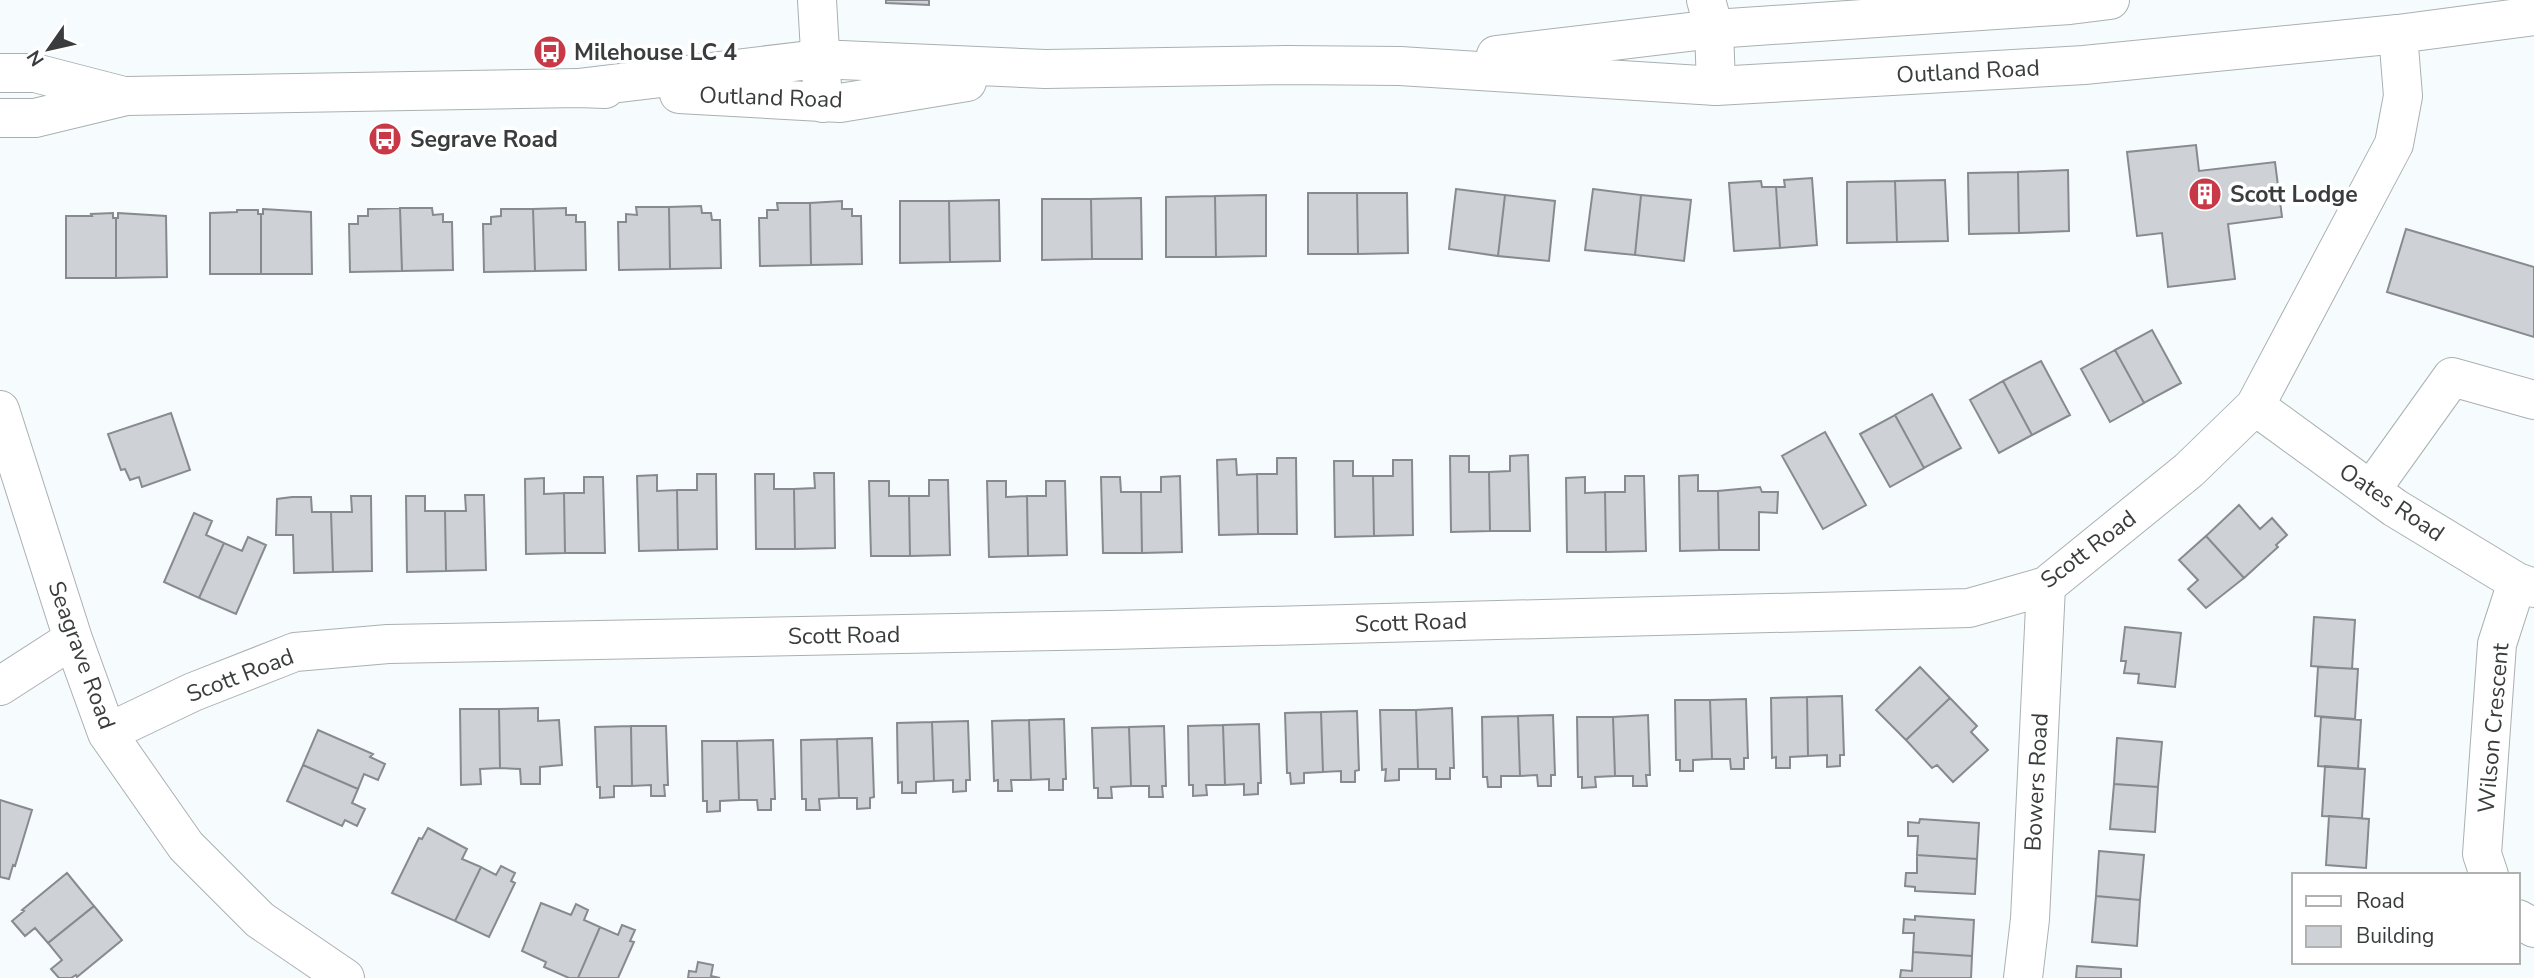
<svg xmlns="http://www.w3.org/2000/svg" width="2534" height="978" font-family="'Nunito Sans',sans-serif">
<rect width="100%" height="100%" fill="#f6fcfe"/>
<path fill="#ced1d5" stroke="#878a8e" stroke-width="2" d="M886,0H929V5L886,3Z
M2196,145L2199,171L2275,162L2282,217L2228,224L2235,279L2168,287L2162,233L2137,236L2127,152Z
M2068,170L2069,231L2019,233L2018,172Z
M2018,172L2019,233L1969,234L1968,173Z
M1812,178L1817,245L1780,248L1776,187H1785L1784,180Z
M1945,180L1948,241L1897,242L1895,181Z
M1761,181L1762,187H1776L1780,248L1734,251L1729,183Z
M1895,181L1897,242L1847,243V182Z
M1456,189L1505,195L1498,256L1449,249Z
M1593,189L1641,195L1635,255L1585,250Z
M1308,193H1357L1358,254H1308Z
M1357,193H1407L1408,253L1358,254Z
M1266,195V256L1216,257L1215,196Z
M1505,195L1555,201L1549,261L1498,256Z
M1641,195L1691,200L1684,261L1635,255Z
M1215,196L1216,257H1166V197Z
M1141,198L1142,259H1092L1091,199Z
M1042,199H1091L1092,259L1042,260Z
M999,200L1000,261L950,262L949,201Z
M842,201V209H852V216H861L862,264L811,265L810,203Z
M900,201H949L950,262L900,263Z
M777,203H810L811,265L760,266L759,218H767V210H778Z
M701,206L702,213H711L712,220H720L721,268L670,269L669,207Z
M636,207H669L670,269L619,270L618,222H626V214L637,215Z
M400,208H432L433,215L443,214V222H452L453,270L402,271Z
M400,208L402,271L350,272L349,224H358V216H368V209Z
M566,208V215H576V222H585L586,270L535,271L533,209Z
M263,209L311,212L312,274H261V214H263Z
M501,209H533L535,271L484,272L483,224H491V217L501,216Z
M237,210H258V214H261V274H210V213L237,212Z
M113,213V218H116V278H66V216H92L91,214Z
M118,213L166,216L167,277L116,278V218H118Z
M2406,229L2534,267V337L2387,292Z
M2152,330L2181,383L2144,403L2115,350Z
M2115,350L2144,403L2110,422L2081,369Z
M2041,361L2070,415L2032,435L2003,381Z
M2003,381L2032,435L1999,453L1970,400Z
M1932,394L1961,448L1924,468L1895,415Z
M171,413L190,470L142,487L139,477L130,480L125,469L121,470L108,434Z
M1895,415L1924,468L1890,487L1860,434Z
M1825,432L1866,505L1823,529L1782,456Z
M1528,455L1530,531H1490L1489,472L1510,471V456Z
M1450,456H1469V472H1489L1490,531L1451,532Z
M1277,458H1296L1297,534H1258L1257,474H1277Z
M1236,459L1237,475L1257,474L1258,534L1219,535L1217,460Z
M1393,460H1412L1413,535L1374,536L1373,476H1393Z
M1334,461H1353V476H1373L1374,536L1335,537Z
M814,473H834L835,548L795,549L794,489L815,488Z
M697,474H716L717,549L678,550L677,490H697Z
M755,474H774V489H794L795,549H756Z
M657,475V491L677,490L678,550L639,551L637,476Z
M1698,475V491H1718L1719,550L1680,551L1679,476Z
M1180,476L1182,552L1142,553L1141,492H1161V477Z
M1625,476H1644L1646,551L1606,552L1605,492H1625Z
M584,477H603L605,553H565L564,493H584Z
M1101,477H1120L1121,492H1141L1142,553H1103Z
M1585,477V493L1605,492L1606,552H1567L1566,478Z
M544,478V494L564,493L565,553L526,554L525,479Z
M929,480H948L950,555L910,556L909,496H929Z
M869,481H889V496H909L910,556H871Z
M987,481H1006V497L1027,496L1028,556L989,557Z
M1046,481H1065L1067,555L1028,556L1027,496H1046Z
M1760,487L1762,492H1778L1777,513L1759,512V550H1719L1718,491Z
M465,495H484L486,570L446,571L445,511H466Z
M351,496H371L372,571L333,572L331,512H352Z
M406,496H425V511H445L446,571L407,572Z
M292,497H311L312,512H331L333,572L294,573L293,535H276L277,499Z
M2239,505L2260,529L2272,518L2287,535L2276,545L2278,547L2244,578L2206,536Z
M194,513L212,521L206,535L224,543L199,598L164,582Z
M2206,536L2244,578L2206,608L2188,589L2198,580L2179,560Z
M248,537L266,545L236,614L199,598L224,543L242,551Z
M2314,617L2355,620L2352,669L2311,666Z
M2125,627L2181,633L2175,687L2138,683L2139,674L2124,673L2126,661H2121Z
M1920,667L1950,698L1906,740L1876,710Z
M2318,667L2358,669L2355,719L2315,716Z
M1842,696L1844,755H1840V766L1827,767V755L1808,756L1807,697Z
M1807,697L1808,756L1790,757V768H1776V757L1772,758L1771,698Z
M1950,698L1977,726L1971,732L1988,750L1953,782L1937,765L1932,768L1906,740Z
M1746,699L1748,758H1744V769H1731L1730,759H1712L1710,700Z
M1675,700H1710L1712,759L1693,760V771H1680V760H1676Z
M538,708V721L559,720L562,765L540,767V784H521L520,769L500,768L499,709Z
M1452,708L1454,768H1450V779H1436V769H1418L1416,710Z
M460,709H499L500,768L480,769L481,784L461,785Z
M1380,710H1416L1418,769H1399V780L1385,781L1386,769L1382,770Z
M1357,711L1359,770L1355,771V782H1341V771L1323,772L1321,712Z
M1321,712L1323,772L1304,773V783L1291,784L1290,773H1287L1285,713Z
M1553,715L1555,775H1551V786H1538L1537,775L1520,776L1518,716Z
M1648,715L1650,775H1646L1647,786H1633V776H1615L1613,717Z
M1518,716L1520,776H1501V787H1488L1487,777H1483L1482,717Z
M1577,717H1613L1615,776L1595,777L1596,787L1582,788V777H1578Z
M2321,717L2361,720L2358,769L2318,766Z
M1064,719L1066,779H1063V790H1049V779L1031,780L1029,720Z
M1029,720L1031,780H1011L1012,791H998V780L994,781L992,721Z
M968,721L970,780H966V791L953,792V780L934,781L932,722Z
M932,722L934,781L916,782V793H902V782L898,783L897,723Z
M1259,724L1261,783H1258V794L1244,795V784L1225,785L1223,725Z
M1223,725L1225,785H1206L1207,795L1193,796V785H1189L1188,726Z
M631,726L632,786H614V797L600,798V787H597L595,727Z
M631,726H666L668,785H664L665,796H651V785L632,786Z
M1164,726L1166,786H1162L1163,797H1149V786H1131L1129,727Z
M1129,727L1131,786L1111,787L1112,798H1098V788H1094L1092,728Z
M318,730L373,754L370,757L385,764L378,780L364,774L358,789L303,765Z
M872,738L874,797L870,798V808L857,809V798H839L837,739Z
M2117,738L2162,742L2158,787L2114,784Z
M837,739L839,798L819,799L820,810H806V799H802L801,740Z
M773,740L775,799H771V810H758L757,800H739L737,741Z
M702,741H737L739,800L720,801V811L707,812V801H703Z
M303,765L358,789L352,803L365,809L357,826L345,820L342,826L287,801Z
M2325,766L2365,769L2362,818L2322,816Z
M2114,784L2158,787L2155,832L2110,829Z
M0,800L32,810L15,866L13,865L9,879L0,877Z
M2329,816L2369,819L2366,868L2326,865Z
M1920,819L1979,823L1977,859L1917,855L1918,836H1908V822L1919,823Z
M428,828L467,849L462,859L481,867L455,921L392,893L419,838L422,839Z
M2099,851L2144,855L2140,900L2096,896Z
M1917,855L1977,859L1975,894L1915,891V887L1905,886L1906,873H1917Z
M501,866L515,873L511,881L515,883L489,937L455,921L481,867L496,875Z
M67,873L94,906L48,943L35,928L25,936L12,921L24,911L22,910Z
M2096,896L2140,900L2137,946L2092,942Z
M541,903L571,915L576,904L588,910L584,920L600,927L578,978H569L544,967L546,962L522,951Z
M94,906L122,940L77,977L76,975L71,978H59L51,969L62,960L48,943Z
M1915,916L1974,920L1972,956L1913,952L1914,933H1903L1904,919L1915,920Z
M622,925L635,930L630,941L634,942L618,978H578L600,927L618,935Z
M1913,952L1972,956L1971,978H1900L1901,970L1912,971Z
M698,962L713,965L711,976L720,978H688L689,971L696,972Z
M2077,966L2121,969V978H2076Z"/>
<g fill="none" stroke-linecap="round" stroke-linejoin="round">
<defs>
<path id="minor" d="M817,0L823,103
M1706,0L1714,29L1716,86
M2255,406L2395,508L2517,582L2534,588
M0,410L73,639L107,733L186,846L260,920L345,978
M2371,490L2452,377L2534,400
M0,686L73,639
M107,733L193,692L295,652L388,644L1110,630L1969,608L2046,586L2189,470L2255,406L2394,144L2403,96L2398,34
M2489,875L2482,854L2497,644L2517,582
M2518,919L2534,928
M2023,978L2030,919L2046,586"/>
<path id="major" d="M1496,55L1714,29L2070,5L2110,0
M0,73H35L120,95
M578,88L818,59L1045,69L1287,65L1400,66L1716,86L2084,65L2398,34L2534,16
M679,94L840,103L967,82
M0,118H35L126,96L578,88L605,89"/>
</defs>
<use href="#minor" stroke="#aab0b1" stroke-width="40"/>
<use href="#major" stroke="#aab0b1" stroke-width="40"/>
<use href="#minor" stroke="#fff" stroke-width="38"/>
<use href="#major" stroke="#fff" stroke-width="38"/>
</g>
<defs>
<symbol id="bus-disc" viewBox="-11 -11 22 22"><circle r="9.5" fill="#c83846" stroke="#fff"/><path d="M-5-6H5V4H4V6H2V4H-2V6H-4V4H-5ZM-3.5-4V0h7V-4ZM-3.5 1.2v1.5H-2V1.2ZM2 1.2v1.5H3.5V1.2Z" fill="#fff"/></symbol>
<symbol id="building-disc" viewBox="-11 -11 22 22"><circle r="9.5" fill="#c83846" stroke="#fff"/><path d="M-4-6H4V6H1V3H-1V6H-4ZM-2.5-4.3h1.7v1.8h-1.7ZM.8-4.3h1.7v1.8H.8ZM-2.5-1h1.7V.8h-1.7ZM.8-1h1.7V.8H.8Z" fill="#fff"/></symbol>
</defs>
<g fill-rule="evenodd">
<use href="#bus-disc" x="531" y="33" width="38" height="38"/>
<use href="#bus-disc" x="366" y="120" width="38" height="38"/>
<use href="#building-disc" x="2186" y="175" width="38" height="38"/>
</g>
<g text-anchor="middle" stroke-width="7" stroke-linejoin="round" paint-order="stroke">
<g font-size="23" font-weight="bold" fill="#3a3c3d" stroke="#fff" text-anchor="start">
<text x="574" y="60">Milehouse LC 4</text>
<text x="410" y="147">Segrave Road</text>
<text x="2230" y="202">Scott Lodge</text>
</g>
<g font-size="23" fill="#3a3c3d" stroke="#fff">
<text transform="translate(1968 71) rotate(-3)" y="8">Outland Road</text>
<text transform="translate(771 97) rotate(2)" y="8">Outland Road</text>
<text transform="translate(2392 502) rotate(34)" y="8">Oates Road</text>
<text transform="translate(2088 549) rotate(-37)" y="8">Scott Road</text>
<text transform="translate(1411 622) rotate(-2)" y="8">Scott Road</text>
<text transform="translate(844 635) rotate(-1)" y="8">Scott Road</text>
<text transform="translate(82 655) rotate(70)" y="8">Seagrave Road</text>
<text transform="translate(240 675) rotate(-21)" y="8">Scott Road</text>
<text transform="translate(2493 728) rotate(-85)" y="8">Wilson Crescent</text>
<text transform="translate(2036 782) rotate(-87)" y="8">Bowers Road</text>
</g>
</g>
<rect x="2292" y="873" width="228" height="91" fill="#ffffff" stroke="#b0b1b1" stroke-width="2"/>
<rect x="2306" y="896" width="35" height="10" fill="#ffffff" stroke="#b0b1b1" stroke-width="2"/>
<text x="2356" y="908" font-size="21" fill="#3a3c3d">Road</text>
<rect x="2306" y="926" width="35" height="21" fill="#ced1d5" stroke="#b0b1b1" stroke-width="2"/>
<text x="2356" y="943" font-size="21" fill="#3a3c3d">Building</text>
<g transform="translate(49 49) rotate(236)" stroke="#ffffff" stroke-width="5" paint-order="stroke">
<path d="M0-5L12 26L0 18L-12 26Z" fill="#3a3c3d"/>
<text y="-10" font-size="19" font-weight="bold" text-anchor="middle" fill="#3a3c3d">N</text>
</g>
</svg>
